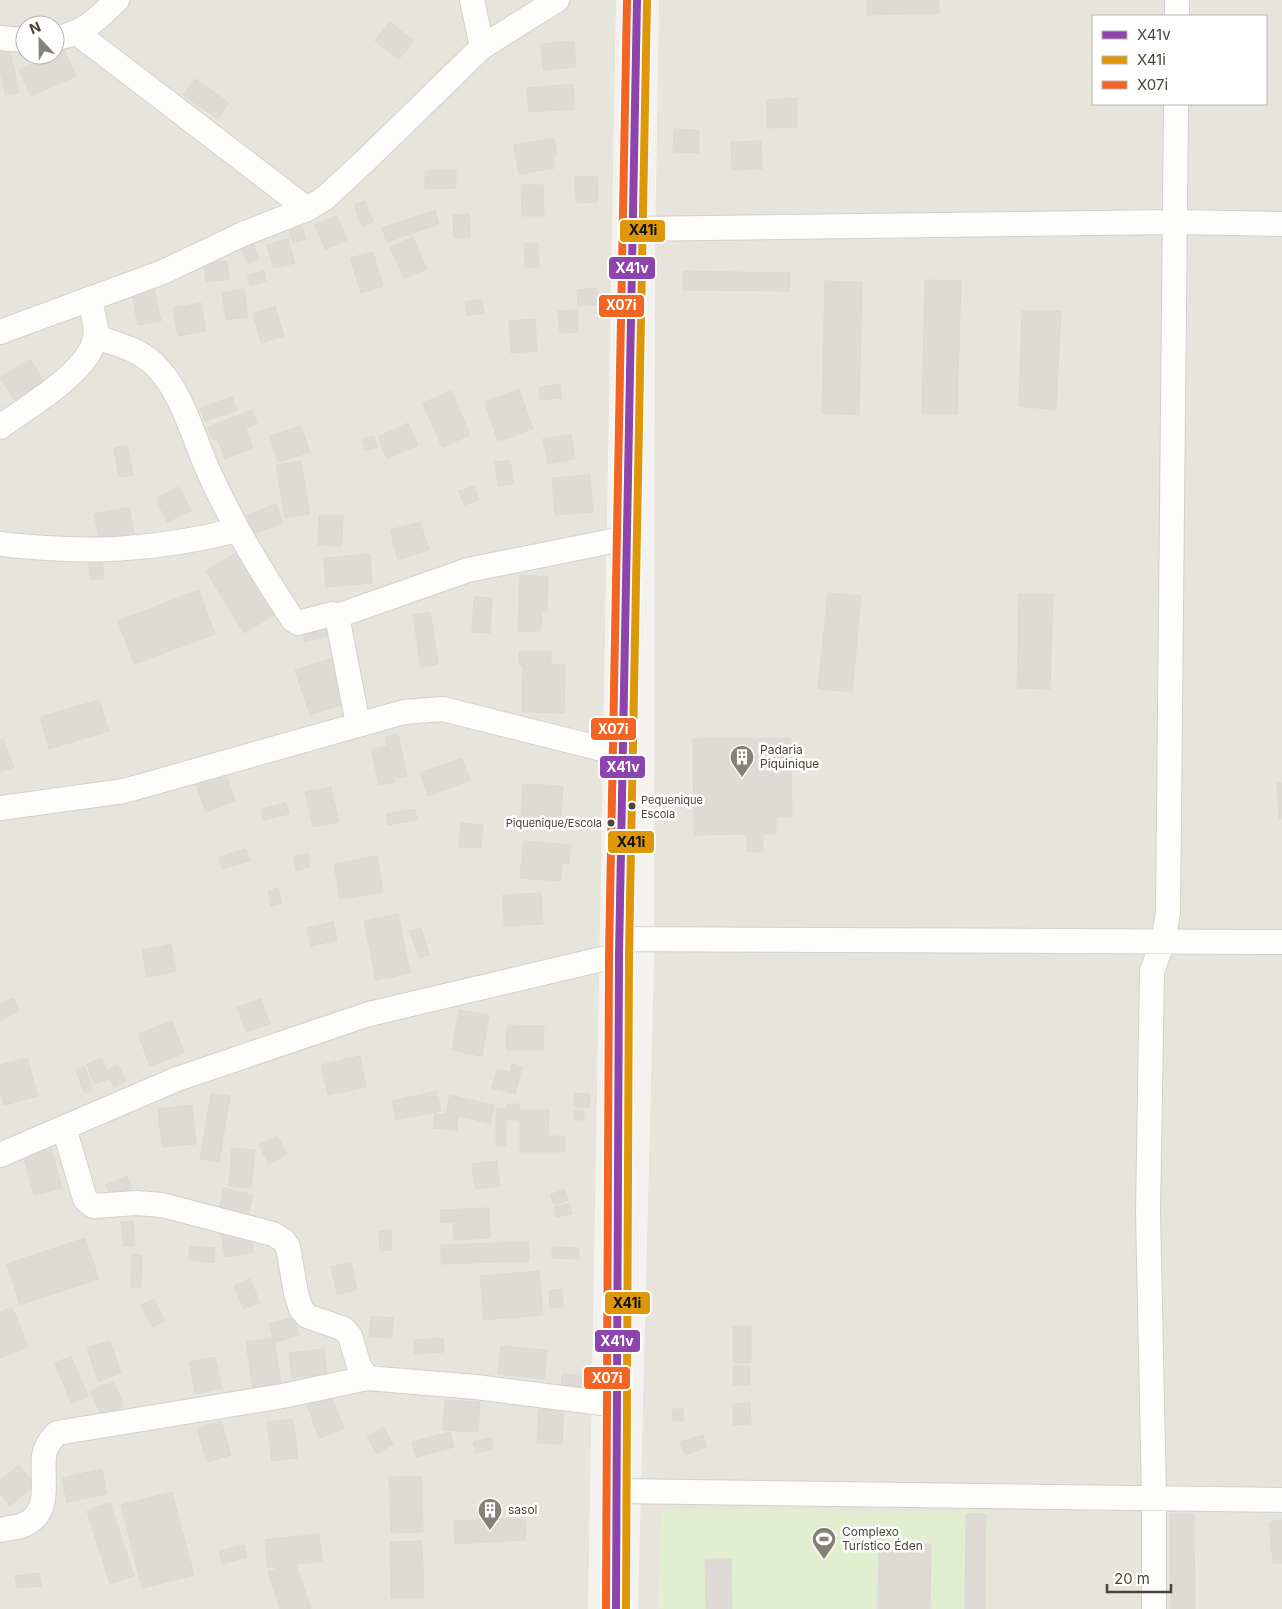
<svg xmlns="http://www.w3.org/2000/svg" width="1282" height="1609" font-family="Inter,sans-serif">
<rect width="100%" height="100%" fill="#f4f2ee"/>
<path fill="#e7e4dc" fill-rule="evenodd" d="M0,0H616L588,1609H0ZM25,25H55V55H25Z
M659,0H1282V1609H638L654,961L655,252ZM1093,16H1266V104H1093Z"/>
<path fill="#e1eecf" d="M662,1509L989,1512L987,1609H657Z"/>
<path fill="#dedbd6" stroke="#dcd9d4" d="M867,0H939V13L867,15Z
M390,22L414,41L399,59L375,41Z
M574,41L576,67L543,70L541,44Z
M9,47L19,92L5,95L0,71V49Z
M64,50L76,76L31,96L19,70Z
M195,79L229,103L218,119L183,95Z
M573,84L575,109L529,112L527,88Z
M797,98V127L767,128V100Z
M674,129L699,130V153L673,152Z
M554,138L557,155L553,156L555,168L519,174L514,145Z
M761,141L762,169L732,170L731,142Z
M456,170V188L425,189V171Z
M597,176L598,202L576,203L575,177Z
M521,185H543L544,216H522Z
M365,201L373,222L362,227L354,205Z
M435,210L439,224L387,242L382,228Z
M469,214L470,237L454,238L453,215Z
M337,216L347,240L325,249L315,225Z
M300,219L306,239L293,243L287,223Z
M413,237L427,269L404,278L390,247Z
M251,238L259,259L247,263L239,242Z
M288,239L295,263L273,268L267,245Z
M524,243H538L539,267L525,268Z
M373,252L383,286L361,293L350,258Z
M227,261L229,279L206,282L204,263Z
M264,271L266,281L250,286L247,276Z
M683,271L790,273L789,291L683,290Z
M925,280L961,281L957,414L922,413Z
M825,281L862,282L859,415L822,413Z
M597,288L599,304L578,306L577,290Z
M154,289L161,321L138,325L132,294Z
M244,289L248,317L226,320L222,293Z
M481,299L484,313L467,316L465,302Z
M201,303L206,331L178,336L173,308Z
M275,306L284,336L261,343L253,313Z
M578,310V332L560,333L558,311Z
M1022,311H1061L1056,410L1019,406Z
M535,319L537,351L511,353L509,321Z
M30,359L44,381L14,400L0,378Z
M560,384L561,398L540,400L539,387Z
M519,389L533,429L498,441L485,402Z
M451,391L470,435L442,447L423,403Z
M232,397L237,410L205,421L200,408Z
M252,410L257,424L213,440L208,427Z
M408,423L418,445L387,459L378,437Z
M301,426L310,452L278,462L270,436Z
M246,429L253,448L225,459L218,440Z
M571,434L575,459L548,464L543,439Z
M374,436L377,447L365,451L362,439Z
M127,445L133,475L119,477L114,448Z
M510,460L513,484L498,486L495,462Z
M301,461L310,514L285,518L276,465Z
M590,475L593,512L555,515L552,478Z
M474,486L479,500L464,505L459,491Z
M179,487L191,510L167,522L156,498Z
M276,504L283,523L248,536L242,517Z
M129,507L134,533L100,540L94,514Z
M319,515H343L342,546L318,545Z
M420,522L429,550L398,559L390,530Z
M239,551L277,613L244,633L206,571Z
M370,554L372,583L326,587L324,558Z
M102,557L104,579L90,580L88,559Z
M520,575L548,577L547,611H542L541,631H518Z
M199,590L215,634L134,664L118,621Z
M828,593L861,596L852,692L818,689Z
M1019,594H1053L1050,689L1017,688Z
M474,597L492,598L490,633L472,632Z
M430,612L438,664L421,667L413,615Z
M334,617L338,633L305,642L301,626Z
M519,651H551V665H565L564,713L522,712L523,665H519Z
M342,655L356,700L310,715L295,670Z
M99,700L109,731L49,749L40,717Z
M398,734L407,776L394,778L385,737Z
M791,738L792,817H776V834H763V852H747V834L694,835L693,739Z
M3,739L14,767L0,772V740Z
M387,746L395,782L379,785L371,750Z
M462,758L470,780L428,796L420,773Z
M224,769L235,801L206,812L194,780Z
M1277,783H1282V819H1279Z
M523,784L563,786L561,820L521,818Z
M331,787L339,822L313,827L305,792Z
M286,803L289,814L264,820L261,809Z
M415,809L417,820L388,825L386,814Z
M461,823L483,825L481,848L459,847Z
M524,841L571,845L569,864L562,863L560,881L520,878Z
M246,849L250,861L222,869L219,857Z
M308,853L310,867L296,870L294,856Z
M377,856L383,892L340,899L334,864Z
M278,888L282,903L271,906L268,891Z
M541,893L543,924L504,926L503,895Z
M398,914L410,973L376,980L364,921Z
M333,922L337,940L311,946L307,928Z
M421,928L429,955L419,958L410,931Z
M171,944L176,971L147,977L142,950Z
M13,998L19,1011L0,1021V1005Z
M261,999L270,1024L246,1032L237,1007Z
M459,1010L489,1015L482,1056L452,1050Z
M172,1021L184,1053L150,1066L138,1034Z
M507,1025L544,1026L543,1050H506Z
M360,1056L366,1087L328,1095L321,1065Z
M27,1058L38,1096L4,1105L0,1089V1065Z
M102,1058L109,1079L94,1084L87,1064Z
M512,1064L522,1067L515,1094L492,1088L497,1069L510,1072Z
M118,1065L126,1081L114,1087L106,1071Z
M85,1067L93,1090L84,1093L76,1070Z
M437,1091L441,1111L396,1120L392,1101Z
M575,1093L590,1094V1107H574Z
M211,1094L230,1096L219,1162L200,1159Z
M450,1095L494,1105L490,1123L446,1113Z
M507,1104H519V1110H549L548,1136H565V1152H520V1120H506V1146H496V1108L507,1109Z
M192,1105L196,1144L162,1147L158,1109Z
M574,1110L584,1111V1120H574Z
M435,1114L458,1115L457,1130L433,1128Z
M277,1136L287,1154L269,1164L259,1145Z
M51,1148L62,1188L34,1195L23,1155Z
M232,1148L255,1150L251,1188L229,1186Z
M497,1161L500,1186L475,1189L472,1164Z
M127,1176L132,1189L111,1197L106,1185Z
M224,1188L253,1195L248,1216L219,1210Z
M565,1189L568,1200L554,1205L550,1195Z
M570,1204L572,1214L556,1217L554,1207Z
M489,1208L490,1238L454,1240L453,1222L441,1223L440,1210Z
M133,1221L135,1246H124L121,1222Z
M250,1229L254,1252L225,1257L221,1234Z
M391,1230L392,1250L380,1251L379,1231Z
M85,1238L99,1279L20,1305L7,1264Z
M528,1242L529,1261L441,1264V1245Z
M190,1246L215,1248L214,1263L189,1260Z
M552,1247L579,1248V1259L552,1258Z
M132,1254L142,1255L141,1287H131Z
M351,1262L357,1290L337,1294L331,1267Z
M539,1271L543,1315L484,1320L480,1276Z
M250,1279L260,1303L243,1309L234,1286Z
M562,1289L563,1307L550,1308L549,1291Z
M154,1299L165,1321L152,1327L141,1305Z
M12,1307L28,1347L0,1358V1312Z
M371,1316L393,1318L392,1338L369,1337Z
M294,1317L299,1335L274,1343L269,1324Z
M733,1326H751V1363H733Z
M274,1338L281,1384L253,1389L246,1342Z
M443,1338L444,1352L414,1354V1340Z
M110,1341L121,1373L98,1381L87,1348Z
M501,1346L547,1350L544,1379L498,1374Z
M324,1349L327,1374L292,1378L289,1353Z
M71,1356L88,1396L71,1403L55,1363Z
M215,1357L222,1388L196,1394L189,1362Z
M733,1366H750V1385H733Z
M562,1374L582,1375L581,1393L561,1392Z
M113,1381L124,1406L102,1416L90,1391Z
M330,1393L344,1429L319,1438L306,1401Z
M445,1400L480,1402L478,1432L443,1430Z
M750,1403L751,1424L733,1425V1404Z
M539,1405L564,1406L562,1444L537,1443Z
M672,1409H683L684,1421H673Z
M293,1419L298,1458L272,1461L267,1422Z
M221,1421L231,1455L207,1462L197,1429Z
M383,1427L393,1444L377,1454L367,1437Z
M450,1432L454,1447L416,1457L412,1442Z
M703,1435L707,1447L685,1455L680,1442Z
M491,1438L493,1449L475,1453L473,1442Z
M19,1465L35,1485L10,1506L0,1493V1480Z
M102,1469L107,1494L67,1502L62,1478Z
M422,1476L423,1532L391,1533L389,1477Z
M172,1492L194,1575L142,1588L121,1505Z
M110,1503L134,1576L110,1584L87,1511Z
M966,1514H986L985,1609H965Z
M1170,1514H1194L1195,1609H1171Z
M525,1518L526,1540L455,1544L454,1521Z
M1282,1520V1563L1273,1564L1269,1522Z
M319,1534L322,1561L268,1568L265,1540Z
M422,1541L424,1597L391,1598L390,1542Z
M879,1543L931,1544L930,1609H878Z
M244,1545L247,1557L222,1564L219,1551Z
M705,1559H731L732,1609H706Z
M295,1562L311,1609H280L268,1572Z
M39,1573L41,1586L17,1588L15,1576Z"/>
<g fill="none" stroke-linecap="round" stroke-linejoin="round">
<defs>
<path id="street" d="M472,0L482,47
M1177,16V0
M77,33L307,209
M0,38L25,40
M55,39C86,31 94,22 117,0
M633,229L1174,222L1282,224
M0,332L163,272L243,234L307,209L325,198L367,159L482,47L557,0
M96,337C116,344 138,349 154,364C184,393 194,442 212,479C235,529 263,574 293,620L298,623L332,614L337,616L358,724
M0,427C27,407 89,372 95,338C98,325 92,311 89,299
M0,544C85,554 154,551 237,530
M337,616L468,570L627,538
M0,808L124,791L404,712L443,709L622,754
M621,939L1282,942
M64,1128L85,1199L93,1206L137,1203L162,1205L273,1234L283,1240L288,1247L296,1293L301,1309L307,1316L344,1329L350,1336L359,1366L367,1378
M0,1155L177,1079L369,1014L619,955
M617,1491L1282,1500
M0,1530C7,1528 16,1528 23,1525C53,1513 41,1480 44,1456C45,1447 50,1440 57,1433L283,1396L367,1378L476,1387L618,1405
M1154,1609V1497L1148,1212L1152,971L1163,941L1168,913L1176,104"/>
<path id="secondary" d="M616,1609L619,955L637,0"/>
</defs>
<use href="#street" stroke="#d2d0cb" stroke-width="26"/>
<use href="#secondary" stroke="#d3cfc5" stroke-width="30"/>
<use href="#street" stroke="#fdfdfc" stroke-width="24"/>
<use href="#secondary" stroke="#f7f6f1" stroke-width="28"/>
<defs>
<path id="bus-1" d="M616,1609L619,955L637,0"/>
<path id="bus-2" d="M626,1609L629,955L647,0"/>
<path id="bus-3" d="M606,1609L609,955L627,0"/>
</defs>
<use href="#bus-1" stroke="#fff" stroke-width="11"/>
<use href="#bus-2" stroke="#fff" stroke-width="11"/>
<use href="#bus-3" stroke="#fff" stroke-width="11"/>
<use href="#bus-1" stroke="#8e44ad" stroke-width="8"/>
<use href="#bus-2" stroke="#dd9709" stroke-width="8"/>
<use href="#bus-3" stroke="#f26522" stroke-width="8"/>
</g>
<defs>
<symbol id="building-pin" viewBox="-11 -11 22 30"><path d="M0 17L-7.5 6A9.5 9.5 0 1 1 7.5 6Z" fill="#868178" stroke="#fff"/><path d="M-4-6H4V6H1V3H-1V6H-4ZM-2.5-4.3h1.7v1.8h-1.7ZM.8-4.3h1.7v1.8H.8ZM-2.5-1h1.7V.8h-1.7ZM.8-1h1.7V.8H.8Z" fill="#fff"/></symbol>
<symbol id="stadium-pin" viewBox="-11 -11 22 30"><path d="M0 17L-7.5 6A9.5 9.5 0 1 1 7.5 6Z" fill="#868178" stroke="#fff"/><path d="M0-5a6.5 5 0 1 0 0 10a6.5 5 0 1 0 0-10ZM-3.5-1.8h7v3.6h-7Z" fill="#fff"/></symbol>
</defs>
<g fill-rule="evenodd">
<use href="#building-pin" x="728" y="743" width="28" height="38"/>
<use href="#building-pin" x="476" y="1496" width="28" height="38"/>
<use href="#stadium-pin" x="810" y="1525" width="28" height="38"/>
</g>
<g fill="#4b4439" stroke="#fff" stroke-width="2">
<circle cx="632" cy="806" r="4.5"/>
<circle cx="611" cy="823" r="4.5"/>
</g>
<g text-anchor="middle" stroke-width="5" stroke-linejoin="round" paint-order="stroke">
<g font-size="11" fill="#4b4439" stroke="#fff" text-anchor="start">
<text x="641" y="804">Pequenique<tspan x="641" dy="14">Escola</tspan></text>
<text x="602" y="827" text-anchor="end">Piquenique/Escola</text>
</g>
<g font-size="12" fill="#4b4439" stroke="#fff" text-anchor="start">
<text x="760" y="754">Padaria<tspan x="760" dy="14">Piquinique</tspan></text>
<text x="508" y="1514">sasol</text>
<text x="842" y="1536">Complexo<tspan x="842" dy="14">Turístico Éden</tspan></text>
</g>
</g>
<g stroke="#fff" stroke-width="2">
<rect x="619" y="219" width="47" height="24" rx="5" fill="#dd9709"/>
<rect x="608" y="256" width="48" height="24" rx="5" fill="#8e44ad"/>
<rect x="598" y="294" width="47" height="24" rx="5" fill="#f26522"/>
<rect x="590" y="717" width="47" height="24" rx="5" fill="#f26522"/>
<rect x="599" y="755" width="47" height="24" rx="5" fill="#8e44ad"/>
<rect x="607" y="830" width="48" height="24" rx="5" fill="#dd9709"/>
<rect x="604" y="1291" width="47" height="24" rx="5" fill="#dd9709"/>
<rect x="594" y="1329" width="47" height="24" rx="5" fill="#8e44ad"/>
<rect x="583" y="1366" width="48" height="24" rx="5" fill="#f26522"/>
</g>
<g font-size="14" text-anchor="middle" font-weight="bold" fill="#fff">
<text x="632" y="273">X41v</text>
<text x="621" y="310">X07i</text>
<text x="613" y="734">X07i</text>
<text x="623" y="772">X41v</text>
<text x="617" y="1346">X41v</text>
<text x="607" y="1383">X07i</text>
</g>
<g font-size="14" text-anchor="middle" font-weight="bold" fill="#111">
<text x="643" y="235">X41i</text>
<text x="631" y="847">X41i</text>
<text x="627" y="1308">X41i</text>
</g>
<rect x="1092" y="15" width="175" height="90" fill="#ffffff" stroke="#b7b4b0"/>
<rect x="1102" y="31" width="25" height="8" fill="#8e44ad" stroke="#b7b4b0"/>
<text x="1137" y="40" font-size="15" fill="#4b4439">X41v</text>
<rect x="1102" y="56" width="25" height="8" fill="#dd9709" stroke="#b7b4b0"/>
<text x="1137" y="65" font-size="15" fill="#4b4439">X41i</text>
<rect x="1102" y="81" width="25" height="8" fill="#f26522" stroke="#b7b4b0"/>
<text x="1137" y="90" font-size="15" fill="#4b4439">X07i</text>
<g transform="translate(40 40) rotate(338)"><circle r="24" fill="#ffffff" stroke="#b7b4b0"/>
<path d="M0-4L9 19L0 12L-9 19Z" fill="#868178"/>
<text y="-8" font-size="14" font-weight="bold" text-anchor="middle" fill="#4b4439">N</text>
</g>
<path d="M1107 1584v8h64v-8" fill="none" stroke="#4b4439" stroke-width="2.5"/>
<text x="1114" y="1584" font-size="15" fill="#4b4439" stroke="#ffffff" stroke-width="4" paint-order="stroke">20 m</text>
</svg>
